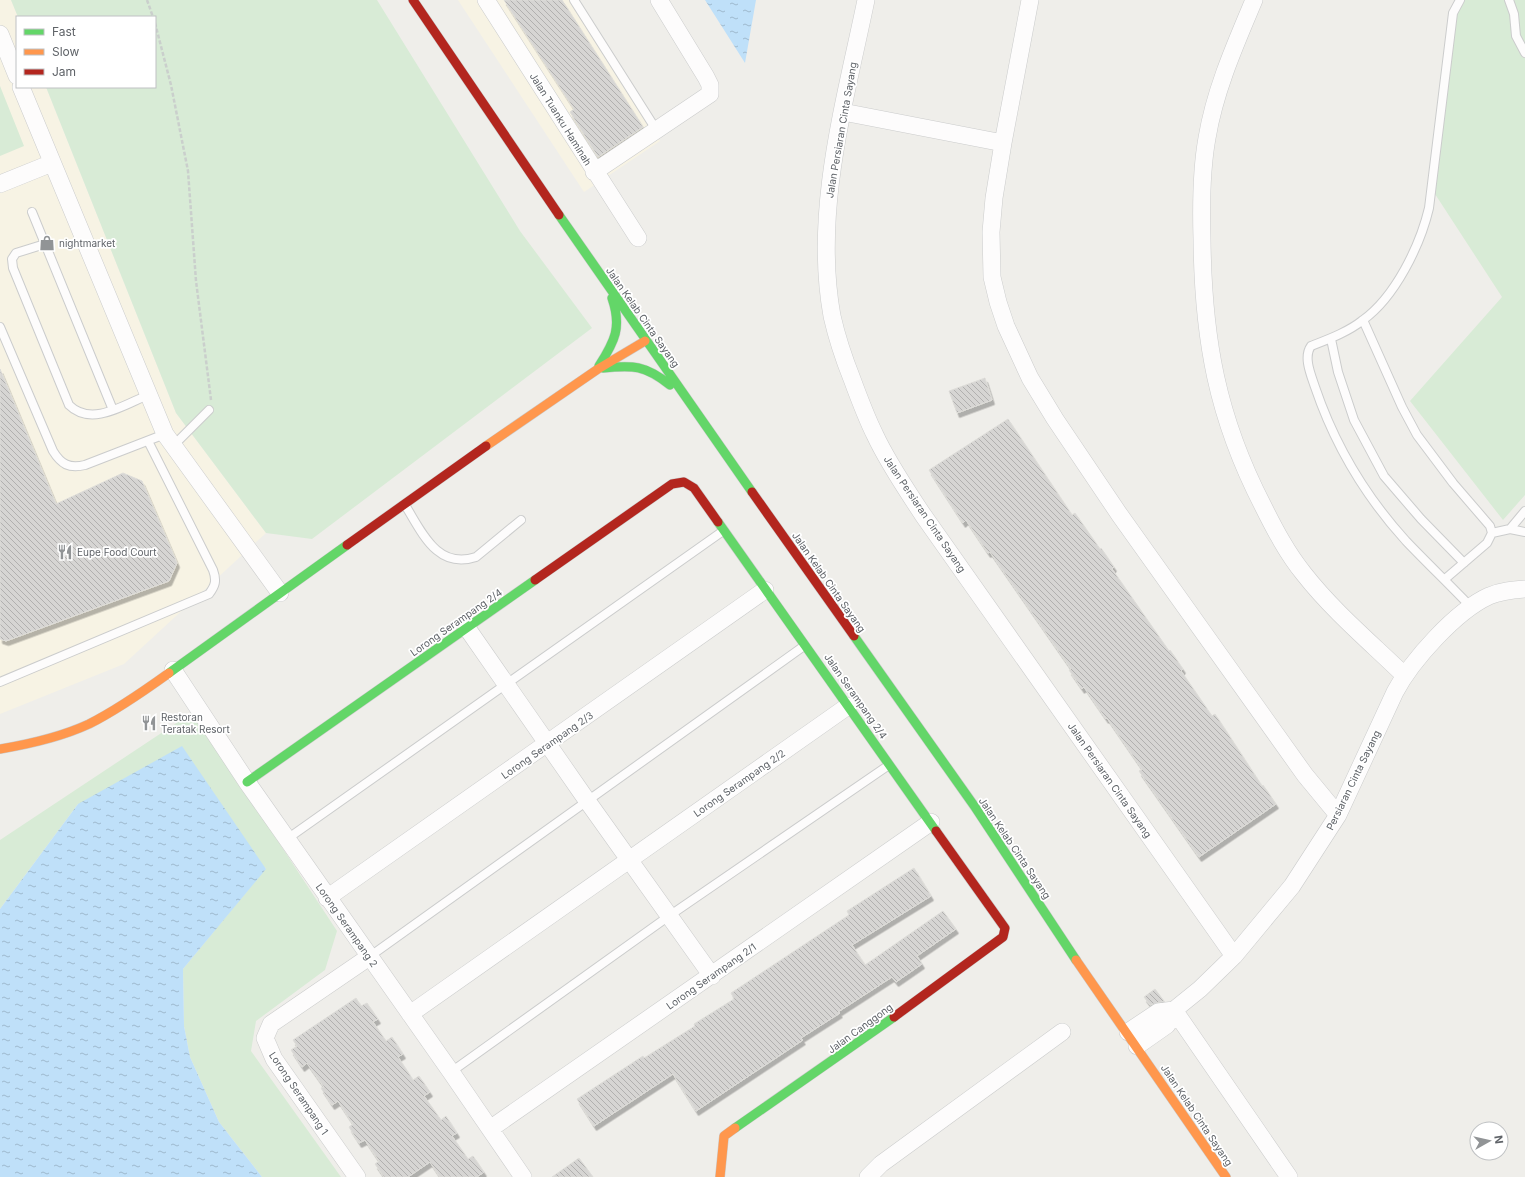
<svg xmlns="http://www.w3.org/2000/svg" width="1525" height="1177" font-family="Inter,sans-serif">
<defs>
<pattern id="water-ripples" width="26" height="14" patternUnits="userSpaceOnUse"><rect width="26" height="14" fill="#bfe0f9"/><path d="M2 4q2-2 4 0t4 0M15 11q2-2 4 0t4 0" fill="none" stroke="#9eb9cd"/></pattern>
<pattern id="building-back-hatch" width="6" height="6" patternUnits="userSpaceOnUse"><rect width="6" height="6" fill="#d6d5d3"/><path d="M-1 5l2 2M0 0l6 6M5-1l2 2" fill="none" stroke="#b1b0af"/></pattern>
<filter id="shadow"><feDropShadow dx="2.5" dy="4.5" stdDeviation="0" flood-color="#0004"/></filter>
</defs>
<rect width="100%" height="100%" fill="#efeeea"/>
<path fill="#f7f3e4" d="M0,0H11L18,17L17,87H46L176,413L266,533L124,664L0,714Z
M458,0H573L622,83L660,141L584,192Z"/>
<path fill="#d8ebd6" d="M11,0H377L520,231L592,328L312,539L266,533L176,413L46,87H155V17H18Z
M1457,0H1525V495L1503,520L1410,401L1502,297L1435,194Z
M0,86L24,146L0,156Z
M193,712L337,931L325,970L256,1021L251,1051L341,1177H262L219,1122L190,1057L184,1026L183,969L266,868L78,804L0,909V840Z"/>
<path fill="url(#water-ripples)" d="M705,0H756L745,63Z
M182,746L266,869L183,969L184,1026L190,1057L219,1122L262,1177H0V909L78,804Z"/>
<path fill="url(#building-back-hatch)" stroke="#deddd9" filter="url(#shadow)" d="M504,0H562L643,127L598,157L570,112L574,109Z
M0,369L56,504L123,473L142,481L177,563L169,581L6,641L0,639Z
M985,378L992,400L957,413L949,391Z
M1008,419L1072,515L1075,513L1100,549L1101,548L1114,567L1112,569L1169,651L1170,650L1183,669L1181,671L1212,716L1215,714L1262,786L1263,785L1276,804L1199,857L1139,771L1142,769L1107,718L1106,719L1084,687L1082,689L1069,670L1071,669L990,552L988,553L966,520L963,523L929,470Z
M914,868L931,896L852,945L865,965L943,911L956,929L917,956L922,964L896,982L892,977L838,1012L840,1013L801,1038L803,1040L696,1111L673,1074L594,1126L577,1099L643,1056L644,1058L695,1026L694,1024L734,999L731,993L849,915L847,911Z
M1155,989L1164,1001L1150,1005L1144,997Z
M356,998L361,1006L367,1003L378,1019L373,1022L386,1041L392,1037L403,1054L398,1057L413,1080L419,1076L430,1092L424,1096L441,1120L446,1116L457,1133L452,1136L468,1159L473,1156L484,1172L477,1177H440L430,1162L408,1177H384L375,1164L379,1161L365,1140L359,1143L349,1127L353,1124L338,1101L332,1105L321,1088L324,1087L307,1063L302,1067L291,1050L297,1046L293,1040Z
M579,1158L593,1177H552Z"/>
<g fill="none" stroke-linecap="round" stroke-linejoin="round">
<defs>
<path id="lane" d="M574,0L657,131
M1460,0L1453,13L1429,208C1420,246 1395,297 1363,320C1348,332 1329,339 1311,346C1303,357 1311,375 1315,387C1334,443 1366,497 1406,541C1427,563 1449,584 1470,606
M1509,0L1514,14L1516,36L1525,53
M32,212L113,410
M45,244L16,253L12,259L13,268L69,405C91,427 124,405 148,395
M1363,320L1402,407L1417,435L1453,483L1490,526L1492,533L1487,543L1445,579
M0,327L53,451C61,464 69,469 85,465L165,434
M1331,339L1338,372L1354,420L1384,476L1421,519L1464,563
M173,446L209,410
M405,505C422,532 437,570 476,557L521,520
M1510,529L1525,511
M1492,533L1510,529L1525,532
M0,682L209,594C215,586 217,581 213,570L148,441
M287,839L723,531
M369,957L804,646
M451,1072L669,916L889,765"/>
<path id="street" d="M486,0L638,238
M866,0C845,102 813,211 832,316C837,338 844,359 852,379C859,398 866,417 875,435C888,463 906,489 923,515L1234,956
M1030,0L1003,143L994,198L991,232L992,277L998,302L1006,326L1030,378L1055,419L1119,514L1305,775L1338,815
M1254,0C1235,45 1215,90 1207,138C1201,171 1201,205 1202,239C1203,339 1217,417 1263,506C1275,530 1287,553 1304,574C1333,611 1370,642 1404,675
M0,34L17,76
M21,87L165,434L280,593
M843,112L1003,143
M594,172L710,94V85L706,77L659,0
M0,184L52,163
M467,628L588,802L712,976
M173,670L247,782L451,1072L523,1177
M327,898L765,590
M1174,1010L1289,1177
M410,1014L848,706
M1128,1032L1158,1012L1174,1010
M1137,1046L1167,1025L1174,1010L1200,989L1234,956L1292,886L1338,815L1395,692C1412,660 1456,611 1489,596C1501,591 1513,590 1525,589
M490,1129L931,822
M357,1177L274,1059L265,1038L271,1024L369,957
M868,1177L881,1164L1062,1032"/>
<path id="fast" d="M559,215C623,308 688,399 752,492
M599,366C615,341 622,327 612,298
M603,368C633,365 645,365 670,385
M718,522L936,831
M854,636L975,807L1076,960
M169,673L347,545
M247,782L535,580
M735,1128L894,1017"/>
<path id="slow" d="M486,446L598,369L645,341
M0,749C30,744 61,737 89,724C117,710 144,691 169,673
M1076,960L1226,1177
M720,1177L724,1136L735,1128"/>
<path id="jam" d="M413,0L559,215
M752,492L854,636
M347,545L486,446
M535,580L672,484L684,482L694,488L718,522
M894,1017L1003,937L1005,928L936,831"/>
</defs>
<use href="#lane" stroke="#cbcccc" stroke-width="10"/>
<use href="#street" stroke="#cbcccc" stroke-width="18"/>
<use href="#fast" stroke="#cacacb" stroke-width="10"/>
<use href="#slow" stroke="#cacacb" stroke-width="10"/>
<use href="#jam" stroke="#cacacb" stroke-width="10"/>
<path stroke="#cacfcc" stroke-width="2.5" stroke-dasharray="4 2" stroke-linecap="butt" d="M147,0L153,17
M155,23L171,85L188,171L196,281L211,400"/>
<use href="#lane" stroke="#fdfcfc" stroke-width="8"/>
<use href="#street" stroke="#fdfcfc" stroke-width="17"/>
<use href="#fast" stroke="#63d668" stroke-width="9"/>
<use href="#slow" stroke="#ff974d" stroke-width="9"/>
<use href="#jam" stroke="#b3261e" stroke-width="9"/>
</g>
<defs>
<symbol id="shop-bare" viewBox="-9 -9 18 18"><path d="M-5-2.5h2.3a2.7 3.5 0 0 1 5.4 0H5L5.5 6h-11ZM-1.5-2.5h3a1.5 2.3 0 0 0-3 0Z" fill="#919496" stroke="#fff" stroke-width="2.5" paint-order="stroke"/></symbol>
<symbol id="restaurant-bare" viewBox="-9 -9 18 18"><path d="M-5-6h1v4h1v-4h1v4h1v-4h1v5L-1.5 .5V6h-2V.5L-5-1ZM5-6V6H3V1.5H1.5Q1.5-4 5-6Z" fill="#919496" stroke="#fff" stroke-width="2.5" paint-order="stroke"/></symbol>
</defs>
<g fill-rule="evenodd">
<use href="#shop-bare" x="36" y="232" width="22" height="22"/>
<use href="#restaurant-bare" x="54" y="541" width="22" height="22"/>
<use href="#restaurant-bare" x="138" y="712" width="22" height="22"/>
</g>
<g text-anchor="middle" stroke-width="3.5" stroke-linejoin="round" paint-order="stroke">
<g font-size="10" fill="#5f6368" stroke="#fff">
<text transform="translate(561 119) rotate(58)" y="4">Jalan Tuanku Haminah</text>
<text transform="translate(841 130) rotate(-80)" y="4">Jalan Persiaran Cinta Sayang</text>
<text transform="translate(643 317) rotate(55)" y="4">Jalan Kelab Cinta Sayang</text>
<text transform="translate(925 514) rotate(56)" y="4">Jalan Persiaran Cinta Sayang</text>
<text transform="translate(829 582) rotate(55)" y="4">Jalan Kelab Cinta Sayang</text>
<text transform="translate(456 622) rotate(-35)" y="4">Lorong Serampang 2/4</text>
<text transform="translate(856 696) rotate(55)" y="4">Jalan Serampang 2/4</text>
<text transform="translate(547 745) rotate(-35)" y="4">Lorong Serampang 2/3</text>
<text transform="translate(1110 780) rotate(55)" y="4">Jalan Persiaran Cinta Sayang</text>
<text transform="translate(1353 780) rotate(-64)" y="4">Persiaran Cinta Sayang</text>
<text transform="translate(739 783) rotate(-35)" y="4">Lorong Serampang 2/2</text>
<text transform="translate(1015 848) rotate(56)" y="4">Jalan Kelab Cinta Sayang</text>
<text transform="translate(347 925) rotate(55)" y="4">Lorong Serampang 2</text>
<text transform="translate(711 976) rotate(-35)" y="4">Lorong Serampang 2/1</text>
<text transform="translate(860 1028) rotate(-36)" y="4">Jalan Canggong</text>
<text transform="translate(299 1093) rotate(56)" y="4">Lorong Serampang 1</text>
<text transform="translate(1197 1115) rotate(56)" y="4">Jalan Kelab Cinta Sayang</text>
</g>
<g font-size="10" fill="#5f6368" stroke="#fff" text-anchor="start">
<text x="59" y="247">nightmarket</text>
<text x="77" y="556">Eupe Food Court</text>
<text x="161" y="721">Restoran<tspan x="161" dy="12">Teratak Resort</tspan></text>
</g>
</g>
<rect x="16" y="16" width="140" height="72" fill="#ffffff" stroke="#bfc1c3"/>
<rect x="24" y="29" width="20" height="6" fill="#63d668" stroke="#bfc1c3"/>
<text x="52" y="36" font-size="12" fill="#5f6368">Fast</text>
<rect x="24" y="49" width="20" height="6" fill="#ff974d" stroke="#bfc1c3"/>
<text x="52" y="56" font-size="12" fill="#5f6368">Slow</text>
<rect x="24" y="69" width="20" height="6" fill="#b3261e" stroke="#bfc1c3"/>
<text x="52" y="76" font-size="12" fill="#5f6368">Jam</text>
<g transform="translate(1489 1141) rotate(82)"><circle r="19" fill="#ffffff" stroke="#bfc1c3"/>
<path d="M0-3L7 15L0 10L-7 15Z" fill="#919496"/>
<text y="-6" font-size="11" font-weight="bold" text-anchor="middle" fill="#5f6368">N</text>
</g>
</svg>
